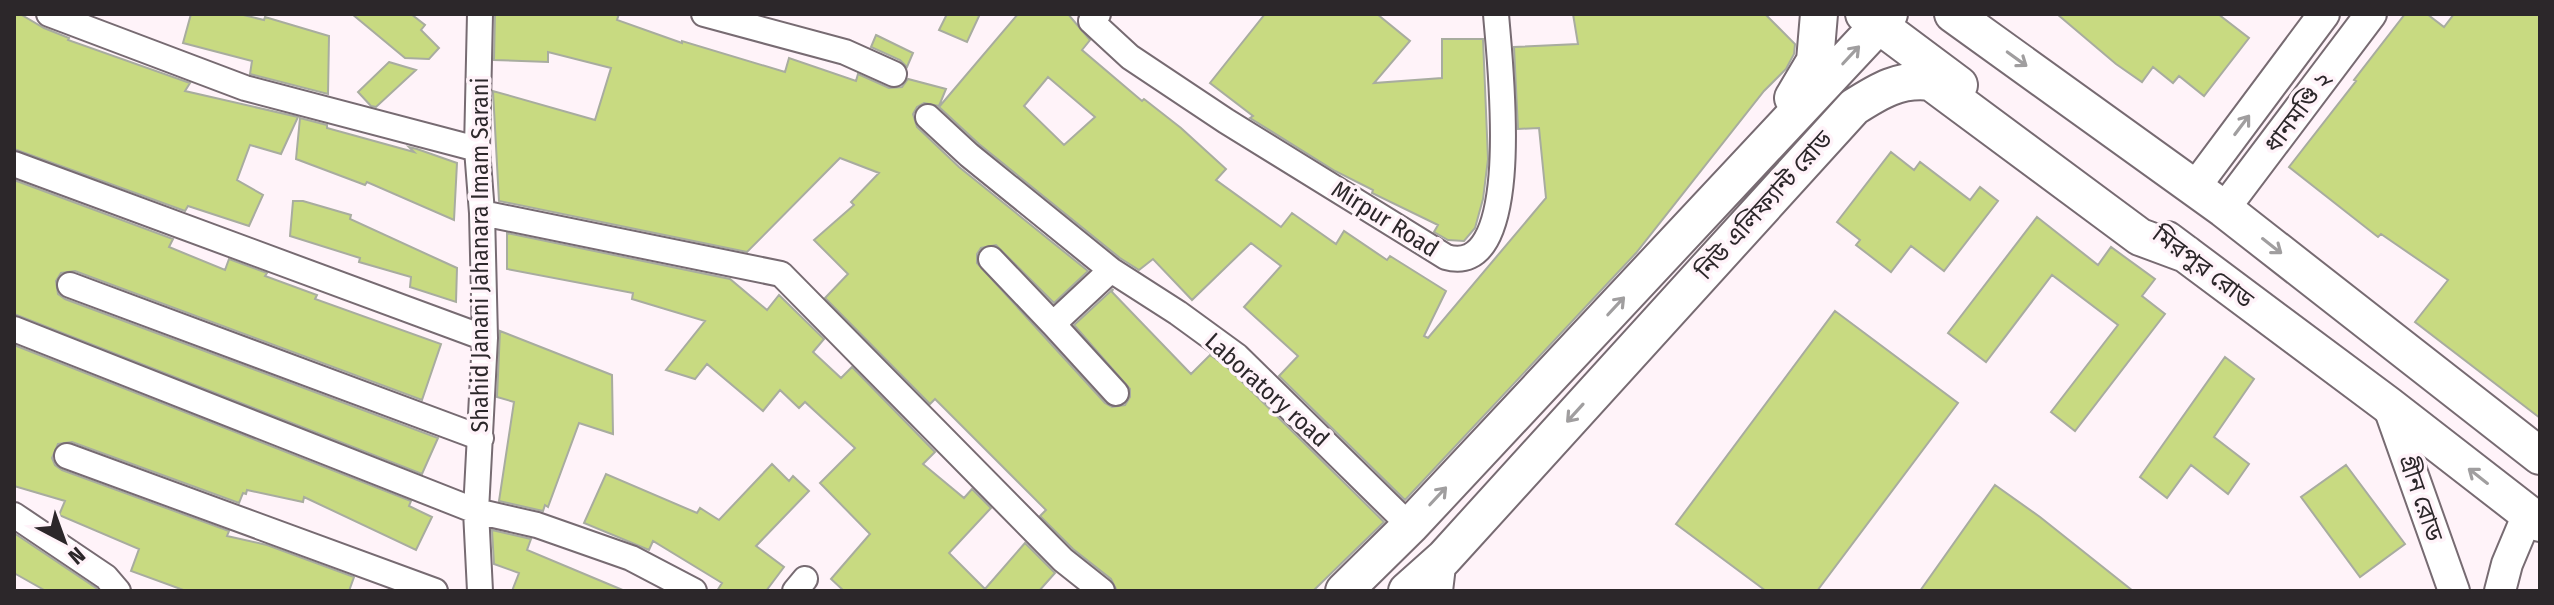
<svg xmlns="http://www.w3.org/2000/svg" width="2554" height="605" font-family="'Fira Sans Condensed','Noto Sans Bengali',sans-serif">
<rect width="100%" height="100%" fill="#fff3f9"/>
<path fill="#c8da81" stroke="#a8ac9f" stroke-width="2" fill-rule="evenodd" d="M14,14H20L44,28L69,38L68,40L190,83L185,91L298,117L281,154L250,145L237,180L263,195L249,226L188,206L185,211L14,149Z
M191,14H239L264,20L265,17L329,36L328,94L250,74L252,61L183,43Z
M352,14H411L425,25L421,30L439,48L429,59L405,58Z
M495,14H619L617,20L682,43V41L785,72L789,58L856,81L858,74L889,88L902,87L908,79L946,89L939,106L924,103L917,107L913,114L917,127L959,167L1088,271L1054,303L996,245L981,248L977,254V263L1105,403L1112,407L1125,405L1130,397V389L1074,325L1113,289L1112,292L1191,374L1210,355L1227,367L1384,522L1313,591H1117L1111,579L1073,549L1040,516L1046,510L935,399L930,404L825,298L848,274L814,240L854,205L851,202L879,173L840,158L747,252L499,201L493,91L595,120L611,68L548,52V62L494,60Z
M947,14H980L967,42L939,30Z
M1018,14H1068L1090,40L1082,50L1142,101L1144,99L1181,128L1226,169L1216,180L1281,227L1292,213L1336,244L1344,231L1387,260L1390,256L1446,291L1424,336L1428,338L1546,198L1539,128L1518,129L1514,47L1578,44L1573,14H1765L1795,44L1794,54L1786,69L1764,91L1636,253L1405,500L1279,376L1298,356L1244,307L1281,266L1251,243L1192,300L1153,259L1139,270L1120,258L979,144L939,107ZM1048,77L1095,117L1064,145L1024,106Z
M1265,14H1377L1410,41L1374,83L1442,78V39H1483L1488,159L1483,199L1475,228L1464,241L1448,240L1434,232L1438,225L1372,193L1373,190L1335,171L1250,118L1253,116L1210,83Z
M2057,14H2218L2249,38L2204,96L2179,76L2173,83L2153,67L2142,82L2116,64Z
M2405,14H2427L2444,27L2454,14H2540V418L2415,322L2448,280L2381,234L2378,237L2289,167L2356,81L2354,80Z
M876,35L913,53L907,67L900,60L871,47Z
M389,62L416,70L376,107L371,106L358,92Z
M300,118L327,125V128L414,152L409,147L417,149L457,163L454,220L367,182L365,185L296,159Z
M1891,152L1914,170L1920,162L1970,200L1980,187L1998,201L1944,271L1911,246L1891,272L1856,245L1860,240L1837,222Z
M14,180L173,239L169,247L225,270L229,259L267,273L265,276L317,295L315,299L441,344L422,400L75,271L61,273L56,281L58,294L65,299L438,438L422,474L14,314Z
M293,201H303L351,215L350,219L457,268L456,302L410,287L411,277L359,262L360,258L290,236Z
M2037,217L2098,265L2111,247L2155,279L2142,296L2165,314L2075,431L2051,412L2118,325L2052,275L1986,362L1948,333Z
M507,233L730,279L767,310L779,295L824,339L813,352L841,378L852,367L935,452L923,464L964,498L972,489L991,508L949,553L985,589L1025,543L1055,573L1039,591H844L831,579L870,534L820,483L855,448L805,402L799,408L780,390L763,411L707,364L695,379L666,370L705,321L632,299L633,293L507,269Z
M1835,311L1958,403L1817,591H1766L1676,524Z
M500,331L612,375L613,434L579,423L548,507L545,505L543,511L499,501L514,402L497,397Z
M14,345L411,501L409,506L432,517L416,550L304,497L303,502L247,490L246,494L243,493L239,503L72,442L58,444L52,458L55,465L62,470L229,531L227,536L267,545L354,577L349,591H186L131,571L139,549L59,515L65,501L14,486Z
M2225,357L2254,379L2214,437L2249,464L2228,494L2191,465L2167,498L2140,477Z
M772,464L789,481L793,476L809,491L756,546L784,567L766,591H717L722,583L653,541L649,550L584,523L606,474L697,513L700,508L719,520Z
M2346,465L2405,544L2360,577L2301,497Z
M1995,485L2040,517L2133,591H1920Z
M492,530L531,539L527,550L625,591H512L519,573L494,564Z
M14,533L96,588L98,591H46L14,573Z"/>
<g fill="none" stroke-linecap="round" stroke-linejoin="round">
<defs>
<path id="minor" d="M49,14L245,88L477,149
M704,14L845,52L894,74
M1098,14L1091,21L1130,57L1226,121L1446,257C1527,281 1499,56 1496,14
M928,117L969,155L1111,270L1178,313L1237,356L1410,526
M14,164L485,338
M482,213L781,274L1063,560L1102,591
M991,259L1053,324
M1111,270L1053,324L1116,393
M70,285L481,438
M14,329L476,511L537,525L631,558L694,591
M67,456L435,591
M14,515L106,577L118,591
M480,591L476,511L485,338L482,213L477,149L480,14
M795,591L805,579
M1440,591L1444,558"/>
<path id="major" d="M2195,187L2324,14
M2224,209L2371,14
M2388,405L2454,591
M2500,591L2507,564L2528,514"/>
<path id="highway" d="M1864,14L1959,85
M1953,14L2224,209L2540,456
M1793,98L1815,61L1819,14
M2167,240L2388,405L2540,523
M1344,591L1410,526L1889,14
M1407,591L1444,558L1854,107C1879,91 1900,78 1931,82L2140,237L2186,254"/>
</defs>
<use href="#minor" stroke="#776b72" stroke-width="28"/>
<use href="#major" stroke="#776b72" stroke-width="34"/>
<use href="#highway" stroke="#776b72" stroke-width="40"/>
<use href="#minor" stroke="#fff" stroke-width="24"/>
<use href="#major" stroke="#fff" stroke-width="30"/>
<use href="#highway" stroke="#fff" stroke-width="36"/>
</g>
<defs><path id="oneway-shaft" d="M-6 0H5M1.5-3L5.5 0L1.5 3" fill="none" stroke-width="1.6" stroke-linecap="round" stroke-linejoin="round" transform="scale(2)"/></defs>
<g stroke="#a09e9f">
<use href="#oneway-shaft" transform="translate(1851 55) rotate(-47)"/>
<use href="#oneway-shaft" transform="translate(2017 59) rotate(36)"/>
<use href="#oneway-shaft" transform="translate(2242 125) rotate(-53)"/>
<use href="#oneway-shaft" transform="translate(2272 246) rotate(38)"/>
<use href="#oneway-shaft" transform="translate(1616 306) rotate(-47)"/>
<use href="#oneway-shaft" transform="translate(1575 413) rotate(132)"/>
<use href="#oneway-shaft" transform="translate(2478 476) rotate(-142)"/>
<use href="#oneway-shaft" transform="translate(1438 496) rotate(-47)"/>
</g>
<g text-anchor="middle" stroke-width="7" stroke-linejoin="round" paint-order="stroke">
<g font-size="24" fill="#2c272a" stroke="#fff3f9">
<text transform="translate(2298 112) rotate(-53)" y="8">ধানমণ্ডি ২</text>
<text transform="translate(1764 205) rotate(-48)" y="8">নিউ এলিফ্যান্ট রোড</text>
<text transform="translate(1385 219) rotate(32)" y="8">Mirpur Road</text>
<text transform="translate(480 255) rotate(-90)" y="8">Shahid Janani Jahanara Imam Sarani</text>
<text transform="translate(2203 267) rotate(37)" y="8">মিরপুর রোড</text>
<text transform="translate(1267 390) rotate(42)" y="8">Laboratory road</text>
<text transform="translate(2421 498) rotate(71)" y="8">গ্রীন রোড</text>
</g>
</g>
<rect width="2554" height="605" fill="none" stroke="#2c272a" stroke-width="32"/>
<g transform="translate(64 541) rotate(139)" stroke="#fff3f9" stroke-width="6" paint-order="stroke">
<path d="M0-6L14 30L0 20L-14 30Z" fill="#2c272a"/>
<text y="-12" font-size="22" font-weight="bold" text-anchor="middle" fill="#2c272a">N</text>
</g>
</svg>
